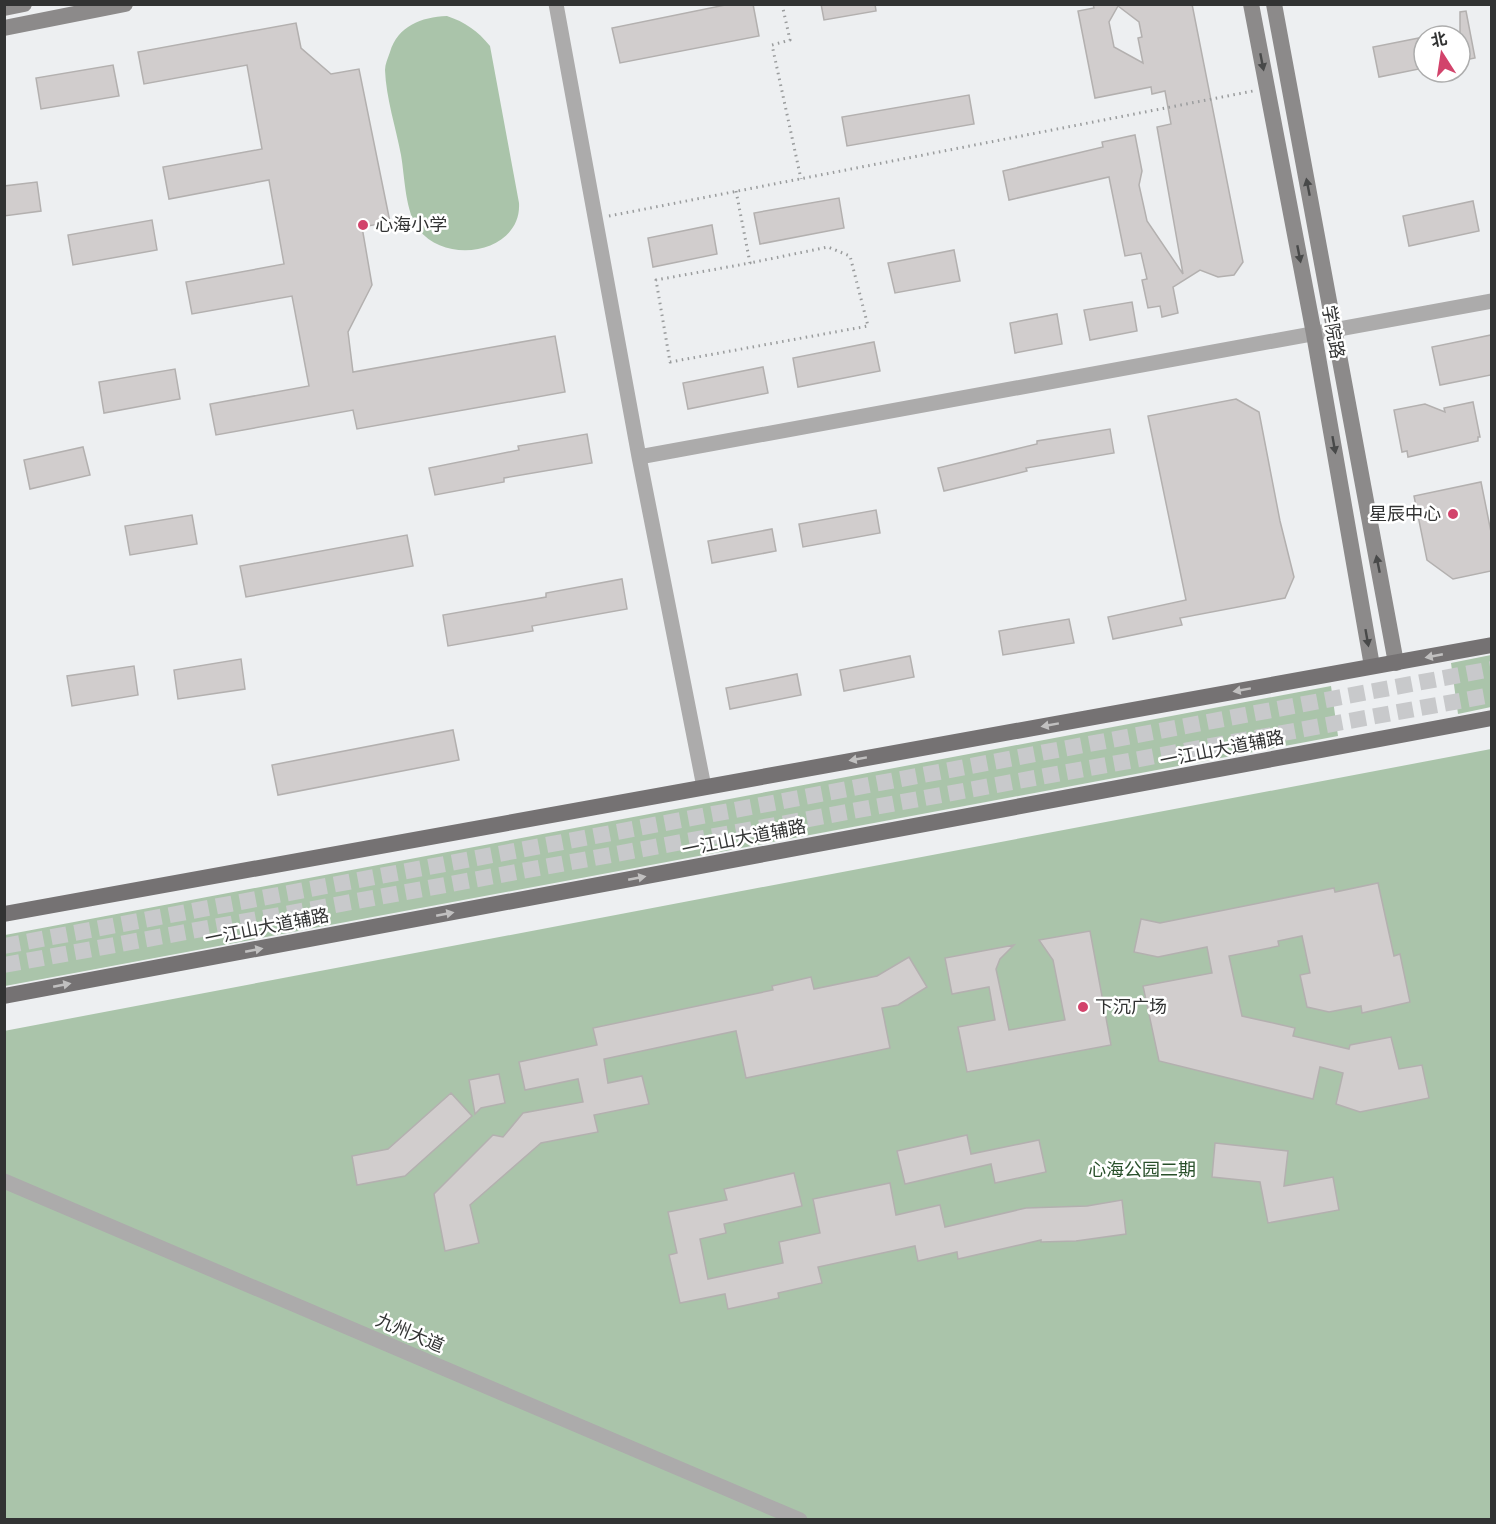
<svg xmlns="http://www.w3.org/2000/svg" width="1496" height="1524" font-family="Signika,'Noto Sans SC',sans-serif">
<rect width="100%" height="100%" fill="#edeff1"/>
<path fill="#aac4aa" d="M447,16C465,22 478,31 490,46L519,203C522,252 448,266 419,230C405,212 405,178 401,155C396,128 386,98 385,70C385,64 388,58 390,52C398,26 421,17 447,16Z
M1491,655V707L1458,714L1451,663Z
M1331,686L1338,736L5,986V935Z
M1491,749V1519H5L4,1031Z"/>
<path fill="#d1cdcd" stroke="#b3b0af" stroke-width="1.5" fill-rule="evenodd" d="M730,4H753L759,36L620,63L612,28Z
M821,4H875L876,11L824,20Z
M1093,4H1192L1243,262L1234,275L1218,277L1200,270L1173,287L1178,313L1162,317L1160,306L1148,308L1142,280L1147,279L1141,253L1125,256L1109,177L1009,200L1003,171L1103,147L1102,142L1135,135L1142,171L1139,185L1147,221L1183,274L1157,127L1171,124L1165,91L1152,94L1151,87L1095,98L1078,11L1094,8ZM1118,6L1139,22L1142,37L1138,38L1143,63L1114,47L1109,22Z
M1466,11L1475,58L1460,61V12Z
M296,23L301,48L331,74L359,69L390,222L362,227L372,285L348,332L353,372L555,336L565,392L357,429L353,410L216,435L210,404L309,386L292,296L192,314L186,282L284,264L269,180L169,199L163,167L262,149L247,65L144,84L138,52Z
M1424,37V68L1379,77L1373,47Z
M113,65L119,96L41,109L36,78Z
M969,95L974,124L847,146L842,117Z
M37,182L41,211L4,216V186Z
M839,198L844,228L760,244L754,213Z
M1473,201L1479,231L1409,246L1403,216Z
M152,220L157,250L73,265L68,235Z
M712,225L717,254L653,267L648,238Z
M954,250L960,281L895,293L888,263Z
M1132,302L1137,331L1090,340L1084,310Z
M1057,314L1062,344L1015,353L1010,323Z
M1491,335V375L1440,385L1432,347Z
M874,342L880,371L798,387L793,358Z
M763,367L768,393L688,409L683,383Z
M175,369L180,399L104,413L99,382Z
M1236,399L1259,412L1280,521L1294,577L1285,598L1180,618L1182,625L1113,639L1108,617L1186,600L1148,416Z
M1473,402L1480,437H1478V441L1408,457L1407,451L1402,452L1394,410L1425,404L1445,412L1444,408Z
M1110,429L1114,453L1026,468L1027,471L944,491L938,468L1037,444V441Z
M587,434L592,463L504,478V482L435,495L429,468L519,450L518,446Z
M83,447L90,475L30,489L24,460Z
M1481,482L1491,532V571L1453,579L1427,560L1414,496Z
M876,510L880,533L803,547L799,524Z
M192,515L197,544L130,555L125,526Z
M772,529L776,551L712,563L708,541Z
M407,535L413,566L246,597L240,566Z
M622,579L627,609L532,626L533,631L448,646L443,615L546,597V593Z
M1069,619L1074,643L1003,655L999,631Z
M910,656L914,677L844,691L840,670Z
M241,659L245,689L178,699L174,670Z
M134,666L138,695L72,706L67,676Z
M797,674L801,695L730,709L726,688Z
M453,730L459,760L278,795L272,765Z
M1378,883L1394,956L1400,954L1410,1002L1362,1013L1361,1006L1329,1012L1307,1007L1300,975L1310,973L1302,936L1278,941L1279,946L1229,956L1242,1016L1295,1028L1293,1036L1349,1049L1350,1045L1391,1037L1399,1069L1422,1065L1429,1098L1360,1112L1336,1104L1343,1073L1320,1067L1313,1099L1159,1061L1143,986L1212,973L1207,947L1158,957L1134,952L1141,919L1160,923L1334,888L1335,892Z
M1090,931L1111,1045L967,1072L958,1027L995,1020L989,987L952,994L945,958L1014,945L1000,959L996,969L1009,1030L1065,1020L1053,960L1039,940Z
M909,957L927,987L898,1005L882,1008L890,1048L746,1078L736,1031L604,1059L608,1083L642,1076L649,1104L594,1115L598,1132L541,1143L470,1205L479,1243L445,1251L434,1194L493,1135L503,1137L523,1113L583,1102L578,1079L525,1090L519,1062L597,1045L593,1028L773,990L772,986L811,977L814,989L877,976Z
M499,1074L505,1103L481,1108L475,1114L469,1080Z
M451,1093L472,1116L405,1176L357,1185L352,1156L388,1149Z
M967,1135L971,1154L1039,1140L1046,1172L995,1183L991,1164L905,1184L897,1151Z
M1215,1143L1288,1151L1284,1186L1333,1177L1339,1210L1268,1223L1260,1182L1212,1177Z
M794,1173L802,1206L724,1224L726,1233L700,1239L708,1279L783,1263L779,1242L820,1233L813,1199L890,1183L896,1215L940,1205L945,1227L1026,1208L1087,1206L1122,1200L1126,1234L1076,1241L1041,1242V1240L958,1259L957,1252L918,1261L915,1246L818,1267L822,1283L778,1293L779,1298L728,1309L725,1294L680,1303L669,1255L677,1253L668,1212L727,1200L724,1189Z"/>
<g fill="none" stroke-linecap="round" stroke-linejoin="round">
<path stroke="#c8c9cb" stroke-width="16" stroke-dasharray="16 8" stroke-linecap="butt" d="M4,946L1492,669
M4,965L1492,695"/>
<path stroke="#9a9c9d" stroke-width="3" stroke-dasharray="1.5 4.5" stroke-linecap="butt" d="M782,4L790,40L772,45L801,179
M736,191L750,263L656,280L670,362L868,326L850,256L828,247L750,263
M609,216L1253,91"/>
<path stroke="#acabab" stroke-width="15" d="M556,4L639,457L704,787
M639,457L1492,301
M4,1181L800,1520"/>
<path stroke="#8c8a8a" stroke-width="16" d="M1251,4L1314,334L1372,666
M1274,4L1396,663
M4,8L24,4
M4,28L125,4"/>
<path stroke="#757273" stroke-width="16" d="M4,914L1492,645
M4,996L1492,718"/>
</g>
<defs><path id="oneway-solid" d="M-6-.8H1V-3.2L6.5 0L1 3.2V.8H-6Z" transform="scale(1.5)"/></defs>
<g fill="#484949">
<use href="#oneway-solid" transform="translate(1262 62) rotate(79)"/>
<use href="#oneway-solid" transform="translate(1308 187) rotate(-101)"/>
<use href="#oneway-solid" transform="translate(1299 254) rotate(79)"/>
<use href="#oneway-solid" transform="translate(1334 445) rotate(80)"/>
<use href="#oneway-solid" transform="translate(1378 564) rotate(-101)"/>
<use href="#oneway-solid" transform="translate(1367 638) rotate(80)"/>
</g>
<g fill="#c1c0c0">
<use href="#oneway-solid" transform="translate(1434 656) rotate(169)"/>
<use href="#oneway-solid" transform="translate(1242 690) rotate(170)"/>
<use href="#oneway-solid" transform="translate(1050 725) rotate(170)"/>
<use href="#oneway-solid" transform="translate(858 759) rotate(170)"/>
<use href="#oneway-solid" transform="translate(637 878) rotate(-11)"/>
<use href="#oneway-solid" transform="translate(445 914) rotate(-11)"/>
<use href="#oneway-solid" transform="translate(254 950) rotate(-11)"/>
<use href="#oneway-solid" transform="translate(62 985) rotate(-11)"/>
</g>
<g fill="#d2436b" stroke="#fff" stroke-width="2">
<circle cx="363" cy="225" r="6"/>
<circle cx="1453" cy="514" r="6"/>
<circle cx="1083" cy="1007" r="6"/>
</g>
<g text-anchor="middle" stroke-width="5" stroke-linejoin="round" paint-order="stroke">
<g font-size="18" fill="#323333" stroke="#fff" text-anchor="start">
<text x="375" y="231">心海小学</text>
<text x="1441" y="520" text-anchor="end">星辰中心</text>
<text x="1095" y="1013">下沉广场</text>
</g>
<g font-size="18" fill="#323333" stroke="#fff">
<text transform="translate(1333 332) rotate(80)" y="6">学院路</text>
<text transform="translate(1222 749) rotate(-11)" y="6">一江山大道辅路</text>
<text transform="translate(744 838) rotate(-11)" y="6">一江山大道辅路</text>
<text transform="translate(267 927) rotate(-11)" y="6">一江山大道辅路</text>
<text transform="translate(410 1333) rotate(23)" y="6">九州大道</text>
</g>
<g font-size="18" fill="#29502b" stroke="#fff">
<text x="1142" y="1176">心海公园二期</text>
</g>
</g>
<rect width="1496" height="1524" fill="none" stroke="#323333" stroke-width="12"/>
<g transform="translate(1442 54) rotate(348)"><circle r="28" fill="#ffffff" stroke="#adadad" stroke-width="1.5"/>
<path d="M0-4.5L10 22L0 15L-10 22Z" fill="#d2436b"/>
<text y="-9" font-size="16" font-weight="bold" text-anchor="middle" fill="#323333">北</text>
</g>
</svg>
